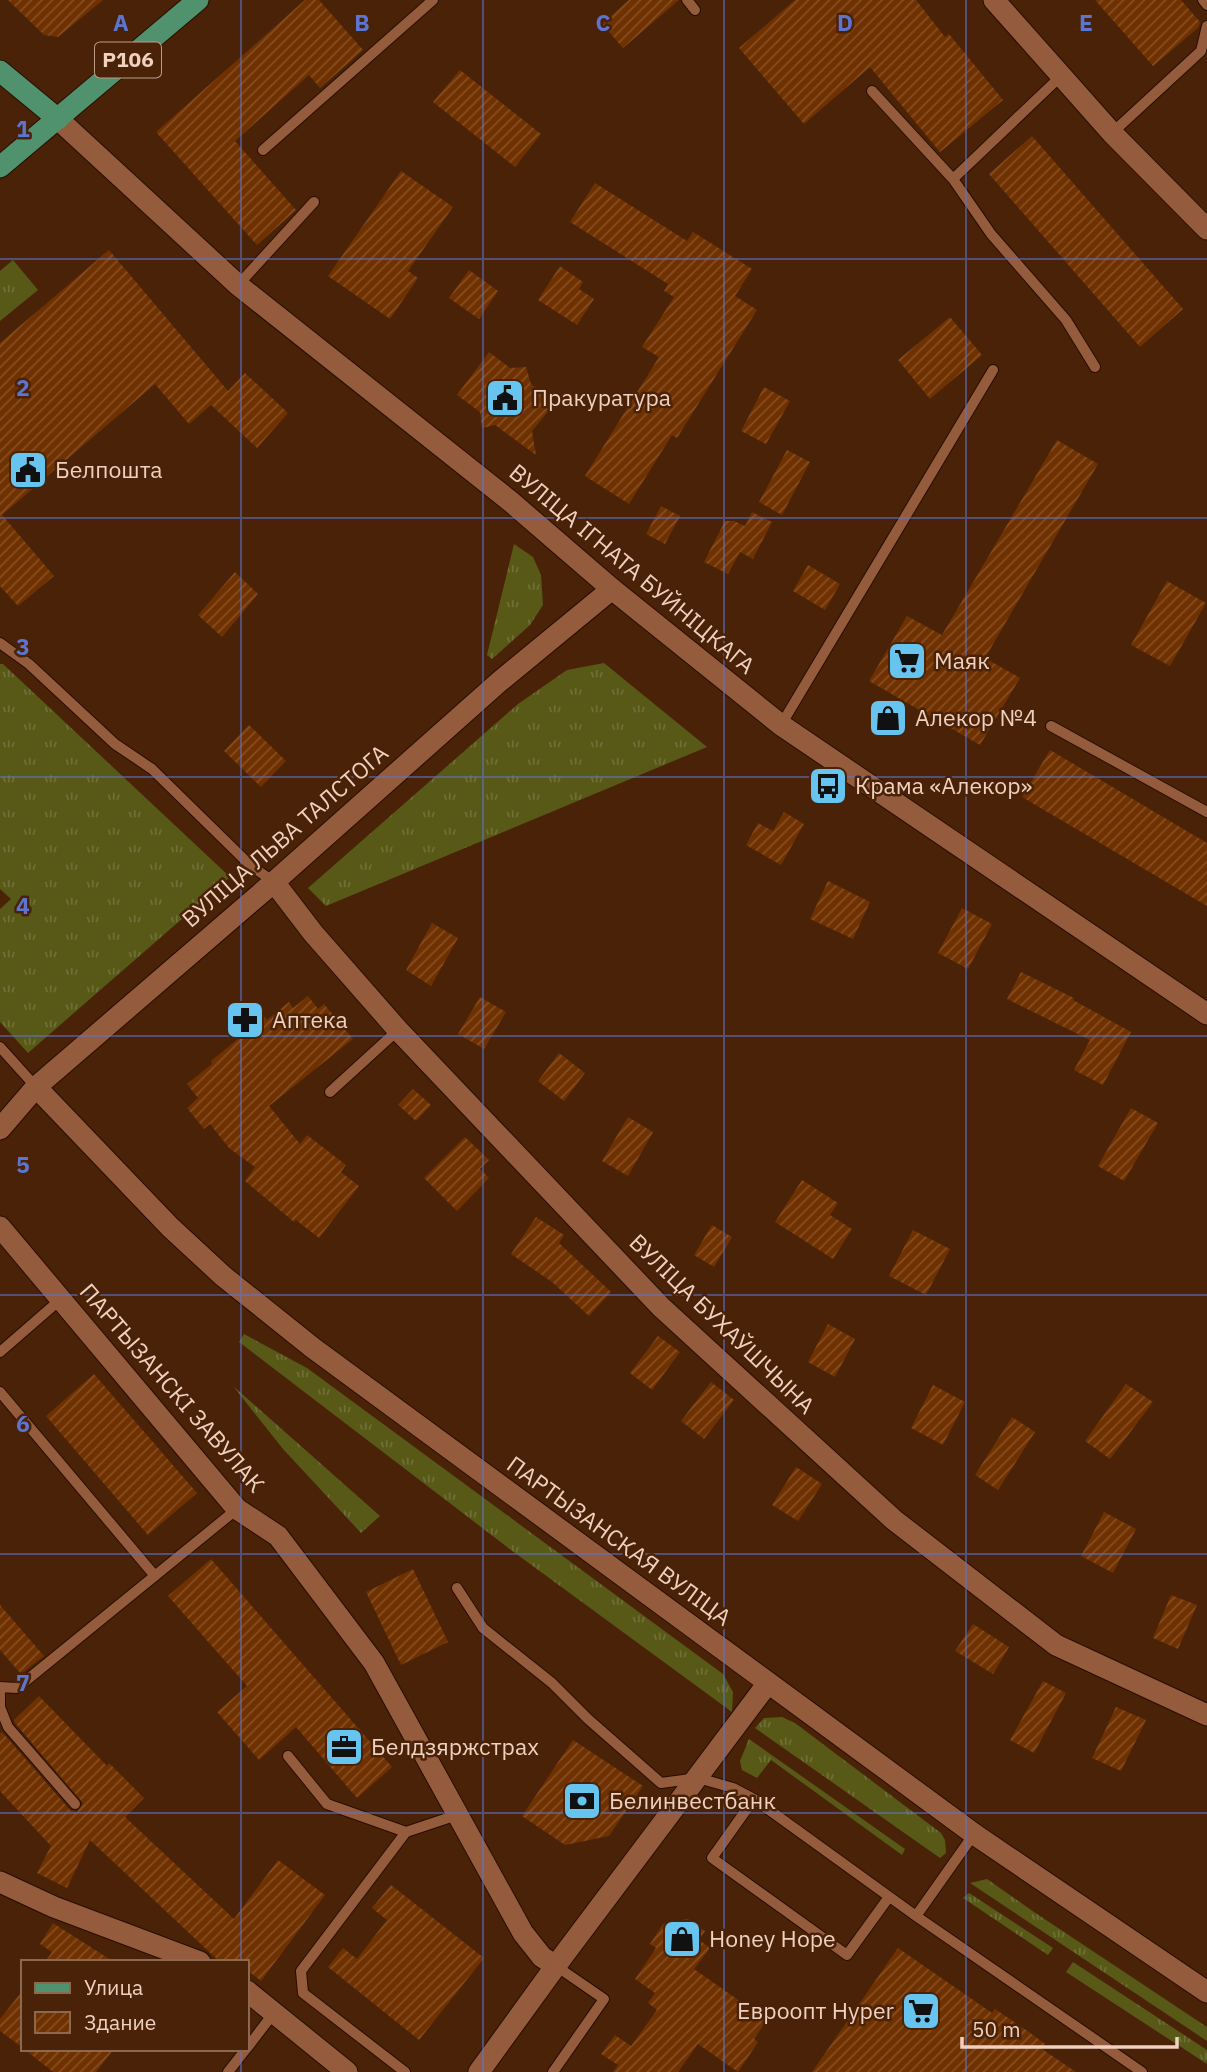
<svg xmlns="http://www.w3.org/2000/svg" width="1207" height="2072" font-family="'IBM Plex Sans',sans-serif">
<defs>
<pattern id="grass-tufts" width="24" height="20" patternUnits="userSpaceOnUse" patternTransform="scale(1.75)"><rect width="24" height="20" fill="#585817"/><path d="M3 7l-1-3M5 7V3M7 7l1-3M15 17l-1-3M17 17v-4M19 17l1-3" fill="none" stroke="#706f37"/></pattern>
<pattern id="building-hatch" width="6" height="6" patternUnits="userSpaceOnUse" patternTransform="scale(1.75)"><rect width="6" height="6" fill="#703100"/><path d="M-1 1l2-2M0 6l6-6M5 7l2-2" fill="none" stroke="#854e23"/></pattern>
</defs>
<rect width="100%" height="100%" fill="#492208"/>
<path fill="url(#grass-tufts)" d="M13,260L38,290L0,321V271Z
M514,544L533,557L541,575L543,605L530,625L492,659L487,655Z
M604,663L707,747L326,906L308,888L518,704L567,670Z
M0,664H3L230,877L28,1053L0,1022V909L11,899L0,889Z
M244,1334L307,1368L723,1674L733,1692L732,1712L515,1553L239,1342Z
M233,1386L380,1516L361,1533L283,1449Z
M782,1717L795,1723L941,1833L945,1840L946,1853L940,1858L755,1728L764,1718Z
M749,1739L905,1849L902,1855L771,1760L757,1778L742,1770L740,1761Z
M987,1879L1034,1912L1207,2027V2041L970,1883Z
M969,1893L1053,1948L1048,1955L963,1898Z
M1073,1962L1207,2050V2064L1066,1972Z"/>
<path fill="url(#building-hatch)" d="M8,0H103L58,37L44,35Z
M305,0H319L363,50L320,88L309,75L235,141L296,210L257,245L156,132Z
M629,0H679L623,48L602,24Z
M795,0H916L945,37L949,34L1003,100L940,152L870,67L804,124L739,48Z
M1095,0H1181L1200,22L1199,27L1153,66Z
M460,70L541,134L515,167L433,102Z
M1032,136L1183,309L1140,347L989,174Z
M401,171L453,207L408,271L418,278L390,319L328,276Z
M595,183L687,241L693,232L752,269L735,296L757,310L677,438L672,435L629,504L585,476L659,357L642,347L674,297L664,291L668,284L570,222Z
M109,250L228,391L245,373L288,413L257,448L211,405L189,424L155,384L2,515L54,576L18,606L0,586V343Z
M560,266L583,282L579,289L594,299L577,325L538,300Z
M469,270L498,291L479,319L449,298Z
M950,317L982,355L930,399L898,360Z
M489,352L510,368L526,367L531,384L555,403L532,431L536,455L495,425L482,428L480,412L457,395Z
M764,387L790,401L766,444L741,431Z
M1057,440L1098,464L985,658L1020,678L980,745L869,681L907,616L942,635Z
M787,450L810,462L782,515L759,502Z
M661,506L680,516L665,544L646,534Z
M752,512L772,522L753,559L740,552L728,574L704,562L725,521H734L745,526Z
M808,565L840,584L825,610L793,591Z
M235,572L258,594L222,637L198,615Z
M1167,581L1206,603L1170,666L1131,645Z
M249,725L286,761L261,787L224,751Z
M1050,750L1207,843V906L1022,797Z
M784,812L804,824L781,865L746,845L758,823L773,831Z
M828,881L870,902L853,939L810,919Z
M962,908L992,924L968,969L938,953Z
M432,923L458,938L431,986L406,970Z
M1021,972L1074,998L1073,1000L1131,1032L1103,1085L1074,1070L1090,1040L1007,999Z
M308,996L318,1009L324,1004L353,1039L269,1106L300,1144L307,1135L346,1165L341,1172L359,1186L319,1238L296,1220L294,1222L245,1181L255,1167L229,1148L210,1124L204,1129L187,1108L198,1098L187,1084L212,1064L211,1061L265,1017L267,1020L289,1002L293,1008Z
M480,997L506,1012L484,1049L458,1034Z
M559,1053L585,1073L564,1101L538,1081Z
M413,1089L431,1105L416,1121L398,1105Z
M1131,1108L1158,1123L1124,1181L1098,1166Z
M628,1117L653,1132L628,1176L602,1161Z
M465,1137L489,1160L480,1169L489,1178L457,1211L424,1178Z
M802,1180L838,1203L830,1215L852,1229L833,1259L775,1222Z
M536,1217L564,1235L559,1243L611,1292L589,1316L552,1282L511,1254Z
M712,1225L732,1237L714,1267L694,1255Z
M913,1230L950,1249L926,1295L889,1276Z
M828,1324L855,1339L835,1377L808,1362Z
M658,1336L680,1352L652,1390L630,1373Z
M94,1374L197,1493L148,1535L46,1416Z
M711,1382L734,1400L704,1439L681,1421Z
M1126,1384L1153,1402L1110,1459L1085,1441Z
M933,1385L965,1402L943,1445L911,1428Z
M1012,1417L1035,1432L998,1490L975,1475Z
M796,1467L822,1484L798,1521L772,1505Z
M1104,1512L1136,1529L1113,1573L1081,1556Z
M211,1559L392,1767L357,1798L296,1727L259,1760L217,1712L247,1686L168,1596Z
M413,1569L448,1642L401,1665L366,1592Z
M1171,1595L1197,1605L1178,1649L1153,1638Z
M0,1605L44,1656L21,1674L0,1650Z
M973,1624L1009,1647L993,1674L955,1651Z
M1043,1681L1066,1693L1034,1753L1010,1740Z
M39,1696L107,1766L109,1763L144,1798L125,1817L234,1919L278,1860L325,1895L261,1981L247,1970V1962H220L90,1840L67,1888L37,1873L51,1846L0,1791V1734L2,1732L70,1810L77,1812L83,1803L15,1723L14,1720Z
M1116,1707L1146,1720L1121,1771L1092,1758Z
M573,1740L643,1786L609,1836L565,1845L522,1816Z
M391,1885L484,1958L419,2040L328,1967L343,1948L357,1959L387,1920L372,1908Z
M688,1919L705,1931L699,1940L710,1948L694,1969L767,2020L754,2039L758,2042L738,2072L698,2044L678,2072H613L618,2065L601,2054L615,2035L631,2046L657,2010L648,2003L655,1993L635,1979L656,1948L650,1944L663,1924Z
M53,1923L114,1962H45L52,1952L40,1944Z
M898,1948L992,2013L995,2009L1029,2032L1045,2044L1042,2049L1076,2072H812Z
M23,1990V2048L0,2031V2019Z
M24,2049H114L96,2072H53Z"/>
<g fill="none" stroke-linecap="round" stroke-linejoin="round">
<defs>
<path id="lane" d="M687,0L695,10
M1203,0L1207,5
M1061,76L953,179L991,234L1066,320L1095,367
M872,91L953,179
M1112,133L1201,51L1207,26
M263,150L433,0
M238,285L314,202
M0,643L29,664L115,744L152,769L250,865L274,882
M781,725L993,370
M1051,726L1207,812
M0,1047L36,1087
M330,1092L398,1030
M0,1352L61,1299
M0,1392L155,1576
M457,1588L483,1628L552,1683L588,1719L661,1783L698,1778L733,1788L754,1799L916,1916L1142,2072
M0,1687L17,1688L237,1509
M0,1687V1707L8,1727L75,1804
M288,1756L327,1804L406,1832L457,1815
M754,1799L712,1858L847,1955L889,1897
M916,1916L974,1834
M247,2048L273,2014
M228,2072L246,2049
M405,2072L303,1993L301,1971L406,1832
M553,2072L604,1999L556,1966"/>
<path id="street" d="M994,0L1112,133L1207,229
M274,882L313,933L398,1030L661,1307L894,1520L1056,1645L1207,1715
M36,1087L170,1227L223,1276L313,1348L974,1834L1207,1992
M0,1129L36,1087L274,882L499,682L612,589
M0,1227L237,1509L278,1536L374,1663L523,1933L542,1957L556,1966
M0,1882L54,1907L200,1962
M247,1991L347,2072
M479,2072L563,1956L768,1683"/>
<path id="secondary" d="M58,119L238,285L510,501L612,589L781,725L1207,1014"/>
<path id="primary" d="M0,71L58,119
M0,167L198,0"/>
</defs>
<use href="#lane" stroke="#280e00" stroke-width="12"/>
<use href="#street" stroke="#280e00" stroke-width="23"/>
<use href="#secondary" stroke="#280e00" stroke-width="23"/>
<use href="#primary" stroke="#280e00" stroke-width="23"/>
<use href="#lane" stroke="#945c3c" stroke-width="10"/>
<use href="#street" stroke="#945c3c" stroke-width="21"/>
<use href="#secondary" stroke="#945c3c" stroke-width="21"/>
<use href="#primary" stroke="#50926e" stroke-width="21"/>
</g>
<path fill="none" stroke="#5c75d0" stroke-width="2" stroke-opacity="0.55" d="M241,0V1962M483,0V2072M724,0V2072M966,0V2072M0,259H1207M0,518H1207M0,777H1207M0,1036H1207M0,1295H1207M0,1554H1207M0,1813H1207M241,2049V2072"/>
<defs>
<symbol id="civic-square" viewBox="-11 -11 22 22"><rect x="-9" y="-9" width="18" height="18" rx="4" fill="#66c4ef" stroke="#492208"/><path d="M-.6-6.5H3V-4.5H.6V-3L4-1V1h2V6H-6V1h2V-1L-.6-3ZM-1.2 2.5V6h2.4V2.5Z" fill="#111"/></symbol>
<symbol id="supermarket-square" viewBox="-11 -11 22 22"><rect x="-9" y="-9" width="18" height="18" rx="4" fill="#66c4ef" stroke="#492208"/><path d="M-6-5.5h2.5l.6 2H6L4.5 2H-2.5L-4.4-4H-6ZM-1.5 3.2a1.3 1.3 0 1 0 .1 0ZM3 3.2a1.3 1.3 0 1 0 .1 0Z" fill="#111"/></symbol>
<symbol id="shop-square" viewBox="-11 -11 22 22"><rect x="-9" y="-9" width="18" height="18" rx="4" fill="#66c4ef" stroke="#492208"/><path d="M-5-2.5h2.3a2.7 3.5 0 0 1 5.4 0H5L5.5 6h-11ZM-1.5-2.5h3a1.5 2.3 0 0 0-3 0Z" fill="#111"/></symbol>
<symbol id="bus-square" viewBox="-11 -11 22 22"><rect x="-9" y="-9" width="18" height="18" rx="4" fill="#66c4ef" stroke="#492208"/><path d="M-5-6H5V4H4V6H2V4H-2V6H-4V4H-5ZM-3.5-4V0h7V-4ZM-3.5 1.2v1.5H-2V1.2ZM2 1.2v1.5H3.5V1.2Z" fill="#111"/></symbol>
<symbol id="pharmacy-square" viewBox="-11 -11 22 22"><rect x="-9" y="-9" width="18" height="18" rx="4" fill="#66c4ef" stroke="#492208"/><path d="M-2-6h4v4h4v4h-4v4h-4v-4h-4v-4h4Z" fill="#111"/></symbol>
<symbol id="office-square" viewBox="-11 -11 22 22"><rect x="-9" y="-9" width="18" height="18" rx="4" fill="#66c4ef" stroke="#492208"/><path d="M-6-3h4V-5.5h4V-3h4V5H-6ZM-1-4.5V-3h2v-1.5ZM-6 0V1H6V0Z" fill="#111"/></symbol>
<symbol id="bank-square" viewBox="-11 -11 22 22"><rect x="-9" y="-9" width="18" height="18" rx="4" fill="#66c4ef" stroke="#492208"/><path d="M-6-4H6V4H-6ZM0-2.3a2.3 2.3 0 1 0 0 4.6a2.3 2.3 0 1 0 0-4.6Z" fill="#111"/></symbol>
</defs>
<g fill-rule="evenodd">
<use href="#civic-square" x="483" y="376" width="44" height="44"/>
<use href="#civic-square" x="6" y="448" width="44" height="44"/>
<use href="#supermarket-square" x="885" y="639" width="44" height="44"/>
<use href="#shop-square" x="866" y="696" width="44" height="44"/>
<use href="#bus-square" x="806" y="764" width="44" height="44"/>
<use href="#pharmacy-square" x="223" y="998" width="44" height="44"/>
<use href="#office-square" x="322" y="1725" width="44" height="44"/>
<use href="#bank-square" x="560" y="1779" width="44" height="44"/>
<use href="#shop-square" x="660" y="1917" width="44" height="44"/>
<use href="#supermarket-square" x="899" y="1989" width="44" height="44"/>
</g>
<g text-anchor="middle" stroke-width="5" stroke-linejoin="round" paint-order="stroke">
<rect fill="#492208" stroke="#be9c87" stroke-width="2" x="95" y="42.5" width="66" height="35" rx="5"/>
<g font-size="21" font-weight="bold" fill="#f0d0be">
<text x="128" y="67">Р106</text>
</g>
<g font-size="23" fill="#f0d0be" stroke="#492208" text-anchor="start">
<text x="532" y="406">Пракуратура</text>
<text x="55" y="478">Белпошта</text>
<text x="934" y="669">Маяк</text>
<text x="915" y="726">Алекор №4</text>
<text x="855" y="794">Крама «Алекор»</text>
<text x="272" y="1028">Аптека</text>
<text x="371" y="1755">Белдзяржстрах</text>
<text x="609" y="1809">Белинвестбанк</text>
<text x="709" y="1947">Honey Hope</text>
<text x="894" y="2019" text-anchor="end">Евроопт Hyper</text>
</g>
<g font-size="23" fill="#f0d0be" stroke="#492208">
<text transform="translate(632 569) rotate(40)" y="8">ВУЛІЦА ІГНАТА БУЙНІЦКАГА</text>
<text transform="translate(285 836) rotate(-41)" y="8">ВУЛІЦА ЛЬВА ТАЛСТОГА</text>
<text transform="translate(722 1324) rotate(44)" y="8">ВУЛІЦА БУХАЎШЧЫНА</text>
<text transform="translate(172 1388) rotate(49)" y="8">ПАРТЫЗАНСКІ ЗАВУЛАК</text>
<text transform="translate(619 1541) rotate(36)" y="8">ПАРТЫЗАНСКАЯ ВУЛІЦА</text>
</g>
</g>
<g font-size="23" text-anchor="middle" font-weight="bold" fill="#5c75d0" stroke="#492208" stroke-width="5" stroke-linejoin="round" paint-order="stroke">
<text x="121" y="31">A</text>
<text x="362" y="31">B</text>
<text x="603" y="31">C</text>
<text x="845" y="31">D</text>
<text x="1086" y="31">E</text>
<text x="23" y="137">1</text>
<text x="23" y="396">2</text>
<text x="23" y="655">3</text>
<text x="23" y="914">4</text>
<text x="23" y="1173">5</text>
<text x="23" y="1432">6</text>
<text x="23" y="1691">7</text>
</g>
<rect x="21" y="1960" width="228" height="91" fill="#492208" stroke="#8c6851" stroke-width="2"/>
<rect x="35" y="1983" width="35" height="10" fill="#50926e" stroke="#8c6851" stroke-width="2"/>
<text x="84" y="1995" font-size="21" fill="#f0d0be">Улица</text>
<rect x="35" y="2012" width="35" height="21" fill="url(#building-hatch)" stroke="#8c6851" stroke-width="2"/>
<text x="84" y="2030" font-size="21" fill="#f0d0be">Здание</text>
<path d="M962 2037v10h215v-10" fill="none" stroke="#f0d0be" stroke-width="3.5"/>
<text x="972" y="2037" font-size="21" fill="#f0d0be" stroke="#492208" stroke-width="5" paint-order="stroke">50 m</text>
</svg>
